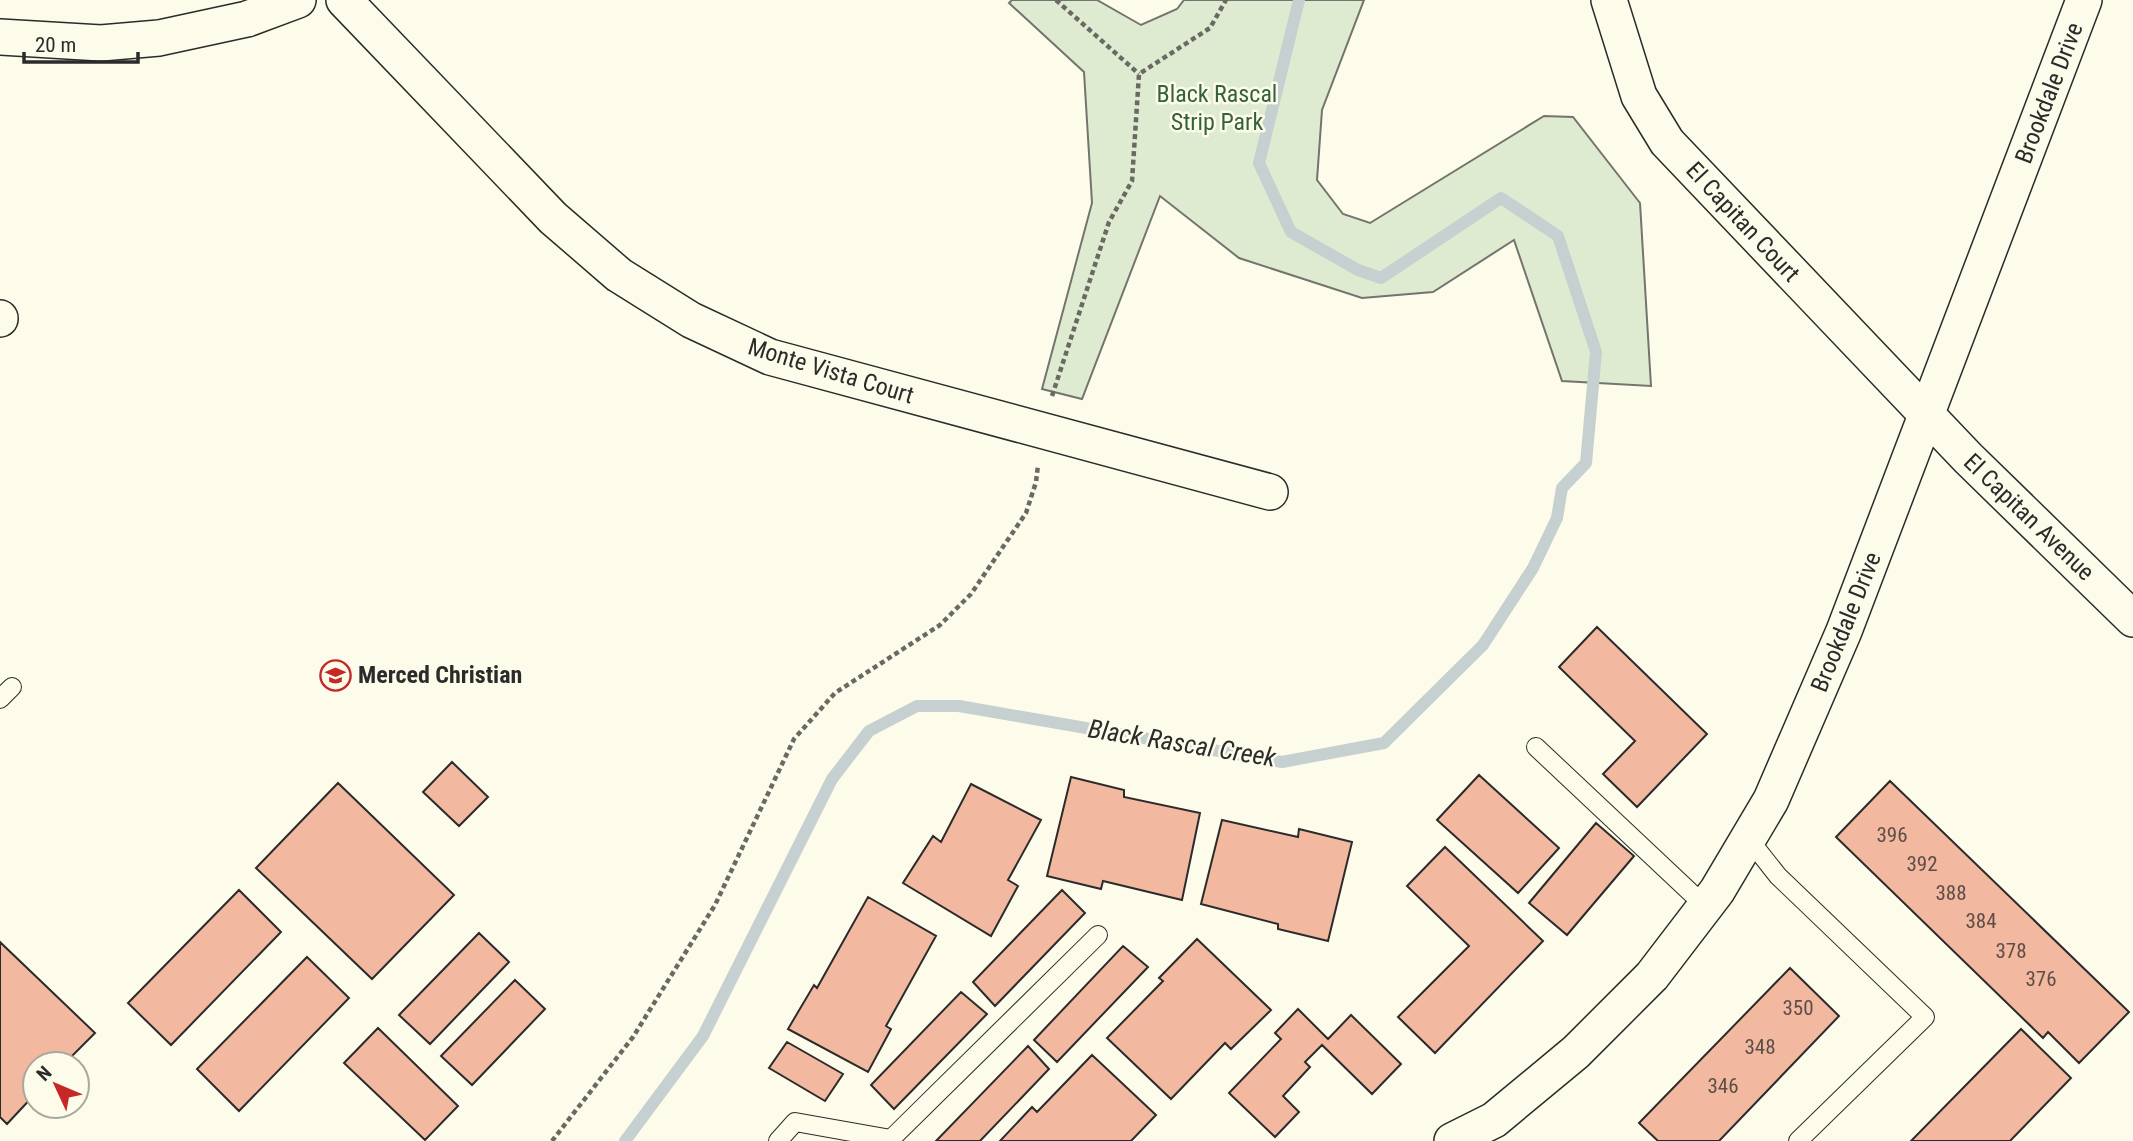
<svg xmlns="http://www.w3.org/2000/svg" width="2133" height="1141" font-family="'Roboto Condensed',sans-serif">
<rect width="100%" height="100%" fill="#fdfbea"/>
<path fill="#deebd1" stroke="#74746e" stroke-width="2" d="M1012,0H1097L1141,25L1177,9L1184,0H1364L1322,110L1317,180L1343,214L1370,223L1544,116L1573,117L1640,203L1651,386L1562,381L1514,240L1433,292L1362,298L1239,258L1160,196L1082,399L1042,389L1092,203L1084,72L1009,3Z"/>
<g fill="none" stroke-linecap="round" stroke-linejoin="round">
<path stroke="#c7d0d0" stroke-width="12" d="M625,1141L703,1036L832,779L869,731L917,706H959L1282,762L1384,743L1483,645L1533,568L1557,518L1562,488L1586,463L1596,352L1558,236L1501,198L1381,278L1358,270L1291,232L1259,163L1299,0"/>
</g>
<path fill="#f2b8a0" stroke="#2b2b2b" stroke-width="2" d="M1597,627L1707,734L1637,807L1603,774L1635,741L1559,667Z
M452,762L488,797L459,826L423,792Z
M1479,775L1559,848L1518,893L1437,820Z
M1071,777L1124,790V797L1200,813L1182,900L1103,881L1101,889L1047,876Z
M1890,781L2129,1012L2079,1063L2048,1032L2043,1038L1836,837Z
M338,783L454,895L372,979L256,868Z
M971,784L1041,820L1008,880L1018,886L991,936L903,883L933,836L941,842Z
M1222,820L1298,837L1299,829L1352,842L1328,941L1278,929V924L1201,904Z
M1596,823L1634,856L1567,935L1529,903Z
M1445,847L1543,941L1435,1053L1398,1017L1469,946L1407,886Z
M239,890L281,932L171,1045L128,1003Z
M1062,890L1085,913L995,1006L973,982Z
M868,897L936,936L886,1026L891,1029L868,1072L788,1029L814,985L817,988Z
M479,933L509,962L430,1044L399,1015Z
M1197,939L1271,1010L1231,1049L1225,1043L1171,1099L1107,1038L1163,981L1159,978Z
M0,942L95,1033L64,1064H35V1094L7,1124L0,1117Z
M1123,946L1148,967L1057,1062L1034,1040Z
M307,957L349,998L239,1111L197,1069Z
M1790,968L1839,1016L1719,1141H1658L1639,1123Z
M515,980L545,1009L472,1085L441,1056Z
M961,992L987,1014L894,1109L871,1085Z
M1298,1009L1328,1039L1351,1015L1401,1064L1372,1094L1322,1045L1305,1062L1310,1067L1283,1096L1299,1112L1275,1137L1229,1093L1281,1039L1275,1033Z
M378,1028L458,1106L425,1140L344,1063Z
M2021,1029L2071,1078L2010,1141H1911Z
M787,1042L843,1074L825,1101L769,1068Z
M1028,1046L1049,1069L980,1141H936Z
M1092,1055L1156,1115L1131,1141H1000L1032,1107L1037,1112Z"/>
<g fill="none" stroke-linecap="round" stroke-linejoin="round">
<defs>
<path id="service" d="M0,699L12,687
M1536,747L1705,906
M1748,838L1778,876L1925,1017L1798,1141
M891,1139L1098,935
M778,1141L795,1122L891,1139L892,1141"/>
<path id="minor" d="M344,0L553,218L619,275L691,320L770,357L1270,492
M1609,0L1639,96L1667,142L1968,458L2133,619
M0,37L101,43L159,38L247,19L298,0
M0,318V319
M1452,1141L1494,1120L1576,1052L1652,976L1717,891L1771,800L1844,631L2084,0"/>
</defs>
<use href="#service" stroke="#2b2b2b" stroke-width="20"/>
<use href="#minor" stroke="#2b2b2b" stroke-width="38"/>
<path stroke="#6a6964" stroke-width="4.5" stroke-dasharray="5 3.5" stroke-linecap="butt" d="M1056,0L1139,74
M1052,396L1109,222L1132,181L1139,74L1210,28L1226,0
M552,1141L633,1037L715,905L794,739L835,693L940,625L971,594L1026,513L1036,482L1038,465"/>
<use href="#service" stroke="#fdfbea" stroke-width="18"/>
<use href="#minor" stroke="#fdfbea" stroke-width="35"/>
</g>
<defs>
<symbol id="school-ring" viewBox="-11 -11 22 22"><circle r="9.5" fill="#fdfbea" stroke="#c62828" stroke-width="1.5"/><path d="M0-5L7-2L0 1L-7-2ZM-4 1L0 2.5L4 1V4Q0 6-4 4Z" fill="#c62828"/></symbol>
</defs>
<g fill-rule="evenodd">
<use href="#school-ring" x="318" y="658" width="35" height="35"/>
</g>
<g text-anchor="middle" stroke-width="5" stroke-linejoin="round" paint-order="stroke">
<g font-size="21" fill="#5d4e48">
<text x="1892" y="842">396</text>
<text x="1922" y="871">392</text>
<text x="1951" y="900">388</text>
<text x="1981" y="928">384</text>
<text x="2011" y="958">378</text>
<text x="2041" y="986">376</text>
<text x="1798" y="1015">350</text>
<text x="1760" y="1054">348</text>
<text x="1723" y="1093">346</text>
</g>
<g font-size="24" fill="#2b2b2b" stroke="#fdfbea">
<text transform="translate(2049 93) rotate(-69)" y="8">Brookdale Drive</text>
<text transform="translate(1743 222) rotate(47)" y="8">El Capitan Court</text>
<text transform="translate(831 371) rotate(17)" y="8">Monte Vista Court</text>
<text transform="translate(2029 517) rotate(44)" y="8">El Capitan Avenue</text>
<text transform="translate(1846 622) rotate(-68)" y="8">Brookdale Drive</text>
</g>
<g font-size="24" fill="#34623c" stroke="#fdfbea">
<text x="1217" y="102">Black Rascal<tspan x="1217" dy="28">Strip Park</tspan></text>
</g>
<g font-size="24" font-weight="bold" fill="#2b2b2b" stroke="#fdfbea" text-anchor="start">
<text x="358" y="683">Merced Christian</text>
</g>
<g font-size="26" font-style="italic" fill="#2b2b2b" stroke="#fdfbea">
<text transform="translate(1182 743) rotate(9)" y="9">Black Rascal Creek</text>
</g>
</g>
<g transform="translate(56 1085) rotate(314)"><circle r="33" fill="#fdfbea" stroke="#a9a89e" stroke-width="2"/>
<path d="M0-5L12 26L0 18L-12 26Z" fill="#c62828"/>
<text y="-10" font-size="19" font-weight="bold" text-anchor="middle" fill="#2b2b2b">N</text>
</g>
<path d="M24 52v10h114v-10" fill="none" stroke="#2b2b2b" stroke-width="3.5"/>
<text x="35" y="52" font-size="21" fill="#2b2b2b" stroke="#fdfbea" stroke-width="5" paint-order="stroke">20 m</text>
</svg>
